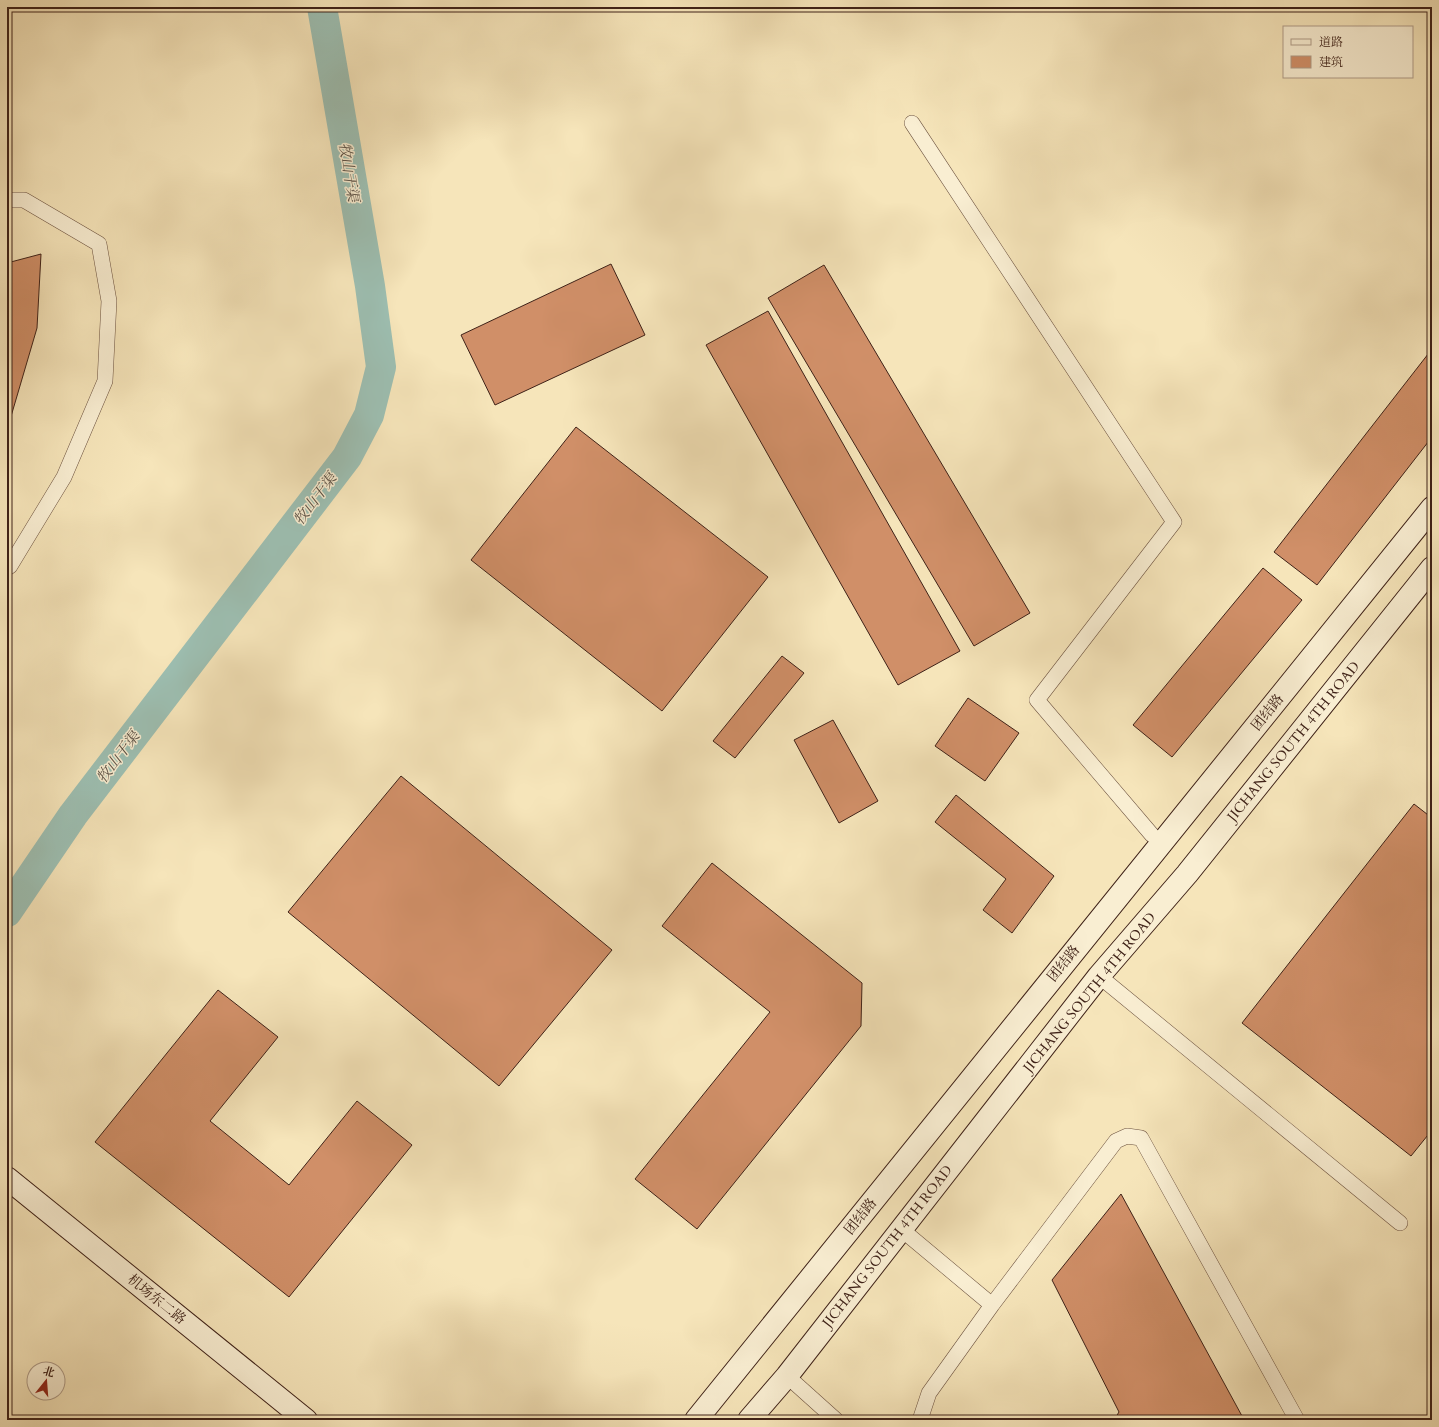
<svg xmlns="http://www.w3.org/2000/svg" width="1439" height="1427" font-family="Cardo,'Noto Serif SC',serif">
<rect width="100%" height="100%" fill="#f6e5ba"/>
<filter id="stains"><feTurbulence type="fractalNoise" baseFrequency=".005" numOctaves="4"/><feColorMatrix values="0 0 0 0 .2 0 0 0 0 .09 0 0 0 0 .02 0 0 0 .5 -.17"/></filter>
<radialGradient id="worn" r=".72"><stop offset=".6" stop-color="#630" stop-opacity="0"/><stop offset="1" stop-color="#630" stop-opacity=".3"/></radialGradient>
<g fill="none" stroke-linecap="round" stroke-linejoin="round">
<path stroke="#9dbfb2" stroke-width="30" d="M7,912L73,815L347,457L369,415L381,367L370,286L322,7"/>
</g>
<path fill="#d08f68" stroke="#3f2218" d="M41,254L37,328L7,430V263Z
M611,264L645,335L495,405L461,335Z
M824,265L1030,613L974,646L768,298Z
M768,311L960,651L898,685L706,345Z
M1432,349V437L1317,585L1274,552Z
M576,427L768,577L662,711L471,560Z
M1263,568L1302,600L1172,757L1133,725Z
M782,656L804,673L735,758L713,741Z
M968,698L1019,733L985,781L935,746Z
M833,720L878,801L839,823L794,740Z
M401,776L612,950L499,1086L288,912Z
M956,795L1054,876L1012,933L983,910L1006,879L935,822Z
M1414,804L1432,818V1130L1411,1156L1242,1023Z
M712,863L862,983L861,1026L697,1229L635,1179L770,1012L662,926Z
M218,990L278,1037L210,1121L289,1185L357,1101L412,1145L289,1297L95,1142Z
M1121,1194L1242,1416L1239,1420H1114L1119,1412L1052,1280Z"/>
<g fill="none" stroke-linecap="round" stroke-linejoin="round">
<defs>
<path id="lane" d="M912,123L1174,522L1037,700L1152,835
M7,200H24L99,244L109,301L105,381L64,477L10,566L7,568
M1099,976L1400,1223
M901,1229L992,1305
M787,1376L836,1420
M920,1420L929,1393L992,1305L1116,1141L1127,1136L1141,1138L1297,1420"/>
<path id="secondary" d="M7,1178L306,1420
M696,1420L1432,508
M749,1420L787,1376L1099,976L1187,874L1432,568"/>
</defs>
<use href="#lane" stroke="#6d5340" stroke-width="16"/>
<use href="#secondary" stroke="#3f2218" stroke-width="24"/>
<use href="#lane" stroke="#f9eed2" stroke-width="15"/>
<use href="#secondary" stroke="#f9eed2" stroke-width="22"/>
</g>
<g text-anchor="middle" stroke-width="3" stroke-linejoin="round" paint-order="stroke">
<g font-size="14" fill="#3f2218" stroke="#f9eed2">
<text transform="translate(1267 712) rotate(-51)" y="5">团结路</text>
<text transform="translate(1293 741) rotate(-51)" y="5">JICHANG SOUTH 4TH ROAD</text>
<text transform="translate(1063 963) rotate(-51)" y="5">团结路</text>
<text transform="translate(1089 992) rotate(-51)" y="5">JICHANG SOUTH 4TH ROAD</text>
<text transform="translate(860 1216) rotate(-51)" y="5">团结路</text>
<text transform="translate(887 1246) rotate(-52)" y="5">JICHANG SOUTH 4TH ROAD</text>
<text transform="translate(157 1299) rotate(39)" y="5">机场东二路</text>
</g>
<g font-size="15" font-style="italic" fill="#5b5146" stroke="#f9eed2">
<text transform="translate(349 172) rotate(81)" y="5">牧山干渠</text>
<text transform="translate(315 499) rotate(-53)" y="5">牧山干渠</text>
<text transform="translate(118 757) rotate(-53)" y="5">牧山干渠</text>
</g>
</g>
<rect width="1439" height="1427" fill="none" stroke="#f6e5ba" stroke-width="24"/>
<rect x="8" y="8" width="1423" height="1411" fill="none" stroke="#3f2218" stroke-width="2"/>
<rect x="12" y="12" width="1415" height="1403" fill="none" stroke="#3f2218"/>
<rect x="1283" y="26" width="130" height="52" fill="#f9eed2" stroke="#af9c88"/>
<rect x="1291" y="39" width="20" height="6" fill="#f9eed2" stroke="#af9c88"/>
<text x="1319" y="46" font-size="12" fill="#3f2218">道路</text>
<rect x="1291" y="56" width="20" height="12" fill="#d08f68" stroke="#af9c88"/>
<text x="1319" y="66" font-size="12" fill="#3f2218">建筑</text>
<g transform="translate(46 1381) rotate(17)"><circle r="19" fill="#f9eed2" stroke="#af9c88"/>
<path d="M0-3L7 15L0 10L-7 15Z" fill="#8f2418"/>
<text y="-6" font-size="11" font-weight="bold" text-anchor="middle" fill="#3f2218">北</text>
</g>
<rect width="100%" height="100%" filter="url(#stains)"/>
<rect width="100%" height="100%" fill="url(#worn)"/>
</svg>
